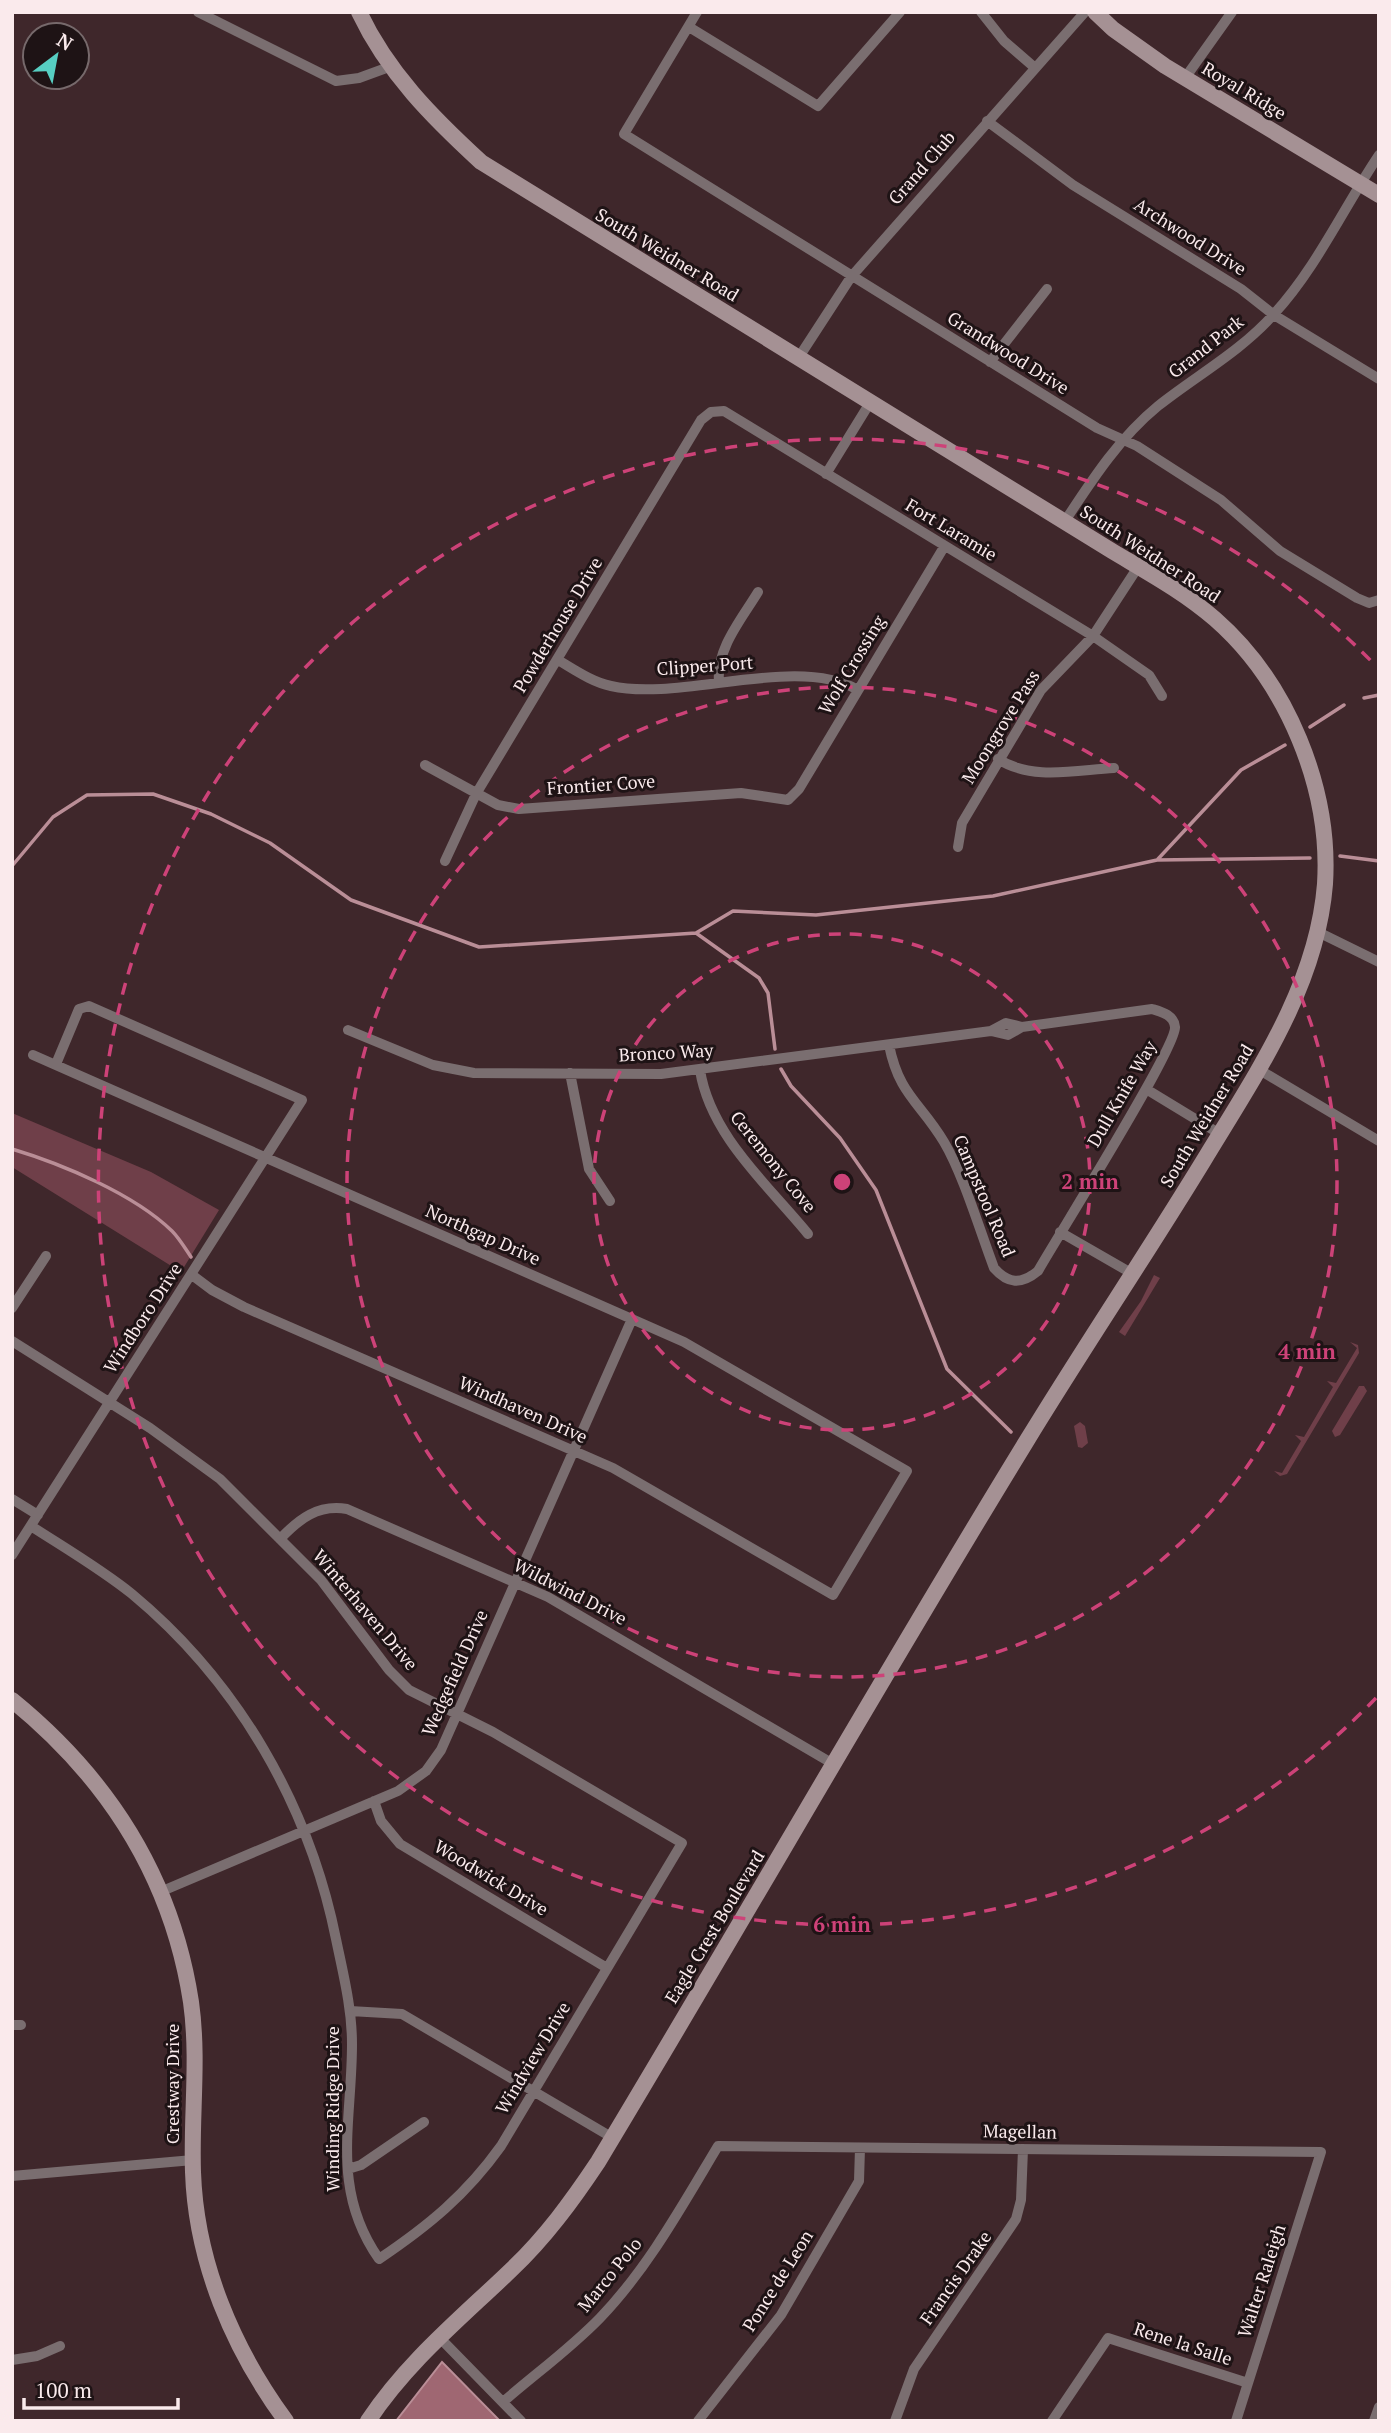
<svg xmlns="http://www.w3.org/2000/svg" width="1391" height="2433" font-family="'PT Serif',serif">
<rect width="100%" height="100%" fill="#3f272b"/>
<path fill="#6f3f49" d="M12,1113L151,1172L219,1210L181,1272L12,1167Z
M1154,1275L1160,1278L1125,1336L1119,1332L1141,1301Z
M1350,1342L1358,1345L1359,1353L1287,1474L1280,1476L1274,1471L1282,1473L1301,1441L1295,1435L1304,1437L1333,1387L1327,1381L1336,1383L1357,1348Z
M1359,1386H1364L1367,1391L1340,1435L1335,1437L1332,1431Z
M1080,1422L1085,1426L1088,1443L1082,1448L1078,1447L1074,1426Z"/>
<path fill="#9f6772" stroke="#ba8e97" stroke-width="2" d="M442,2362L500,2421H396Z"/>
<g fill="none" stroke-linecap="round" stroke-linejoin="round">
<path stroke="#ba8e97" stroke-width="3.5" d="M1364,698L1379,695
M1310,727L1344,705
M1340,856L1379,861
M1158,859L1241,770L1285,745
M12,866L53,817L87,795L153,794L211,814L270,843L351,900L479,947L696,933L733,911L816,915L993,896L1157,860L1310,858
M696,933L759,978L768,993L775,1049
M781,1069L791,1086L840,1138L876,1190L947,1369L1011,1432
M12,1149C62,1164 134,1194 172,1231C179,1238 185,1248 191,1257"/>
<path stroke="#7a6e70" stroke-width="10" d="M198,12L336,81L359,78L389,67
M697,12L624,134L1097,428L1137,446L1221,500L1280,551L1357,598L1369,603L1379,600
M981,12L1004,41L1034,67
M689,27L818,106L900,12
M1185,78L1232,12
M987,121L1073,185L1241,289L1274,315L1379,379
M799,357L851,277L1085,12
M990,362L1047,289
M826,474L871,401
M1065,521C1092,480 1119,438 1158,406C1197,375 1240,352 1274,314C1317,267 1344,207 1379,155
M558,660C575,670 592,682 611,686C680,702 797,654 858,690
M719,682C716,649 741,620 758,592
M998,759C1032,781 1076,770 1114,768
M425,765L498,805L519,809L741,793L788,800L799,789L944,547
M958,847L962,823L1041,690L1093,636L1138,567
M445,861L476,794L701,420L711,412L724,411L1093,636L1149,675L1162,696
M1318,932L1379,962
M348,1030L433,1065L474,1073L661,1074L991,1031L1008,1035L1022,1027
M889,1045C899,1095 920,1102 944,1142C963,1174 980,1231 994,1268C1008,1284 1021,1285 1038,1271C1056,1239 1177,1047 1175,1027C1174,1015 1162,1012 1152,1009L1022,1027L1006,1023L991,1031
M33,1055L684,1342L907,1471L833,1595L613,1468L244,1307L212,1290L192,1275
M1258,1069L1379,1141
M700,1070C710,1135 768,1185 808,1234
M570,1073L589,1169L610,1201
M1146,1089L1220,1134
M1060,1232L1133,1274
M12,1308L46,1256
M12,1341L150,1428L220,1479L321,1580L389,1670L409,1690L493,1732L682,1843L501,2146C466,2195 428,2226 379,2259C330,2189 352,2123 352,2044C352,2008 343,1973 336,1939C309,1805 238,1682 132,1594C101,1569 65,1548 31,1526
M12,1499L38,1515
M280,1539C299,1519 318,1504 347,1509L548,1597L835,1765
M12,1555L302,1100L89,1006L79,1009L56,1064
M374,1801L381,1821L400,1844L607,1968
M160,1892L398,1791L426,1771L441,1750L632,1319
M350,2011L402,2014L613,2138
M12,2025H21
M348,2169L361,2165L424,2122
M12,2176L193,2160
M438,2336L521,2421
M12,2360L37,2356L60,2346
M503,2402C535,2374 570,2349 600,2318C648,2268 682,2206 718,2146L1321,2152L1236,2421
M698,2421L781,2315L859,2181L860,2148
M895,2421L914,2369L1016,2219L1021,2200L1023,2149
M1052,2421L1108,2338L1248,2383
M1374,2421L1379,2407"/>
<path stroke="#a59194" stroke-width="16" d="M359,12C388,73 432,117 481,162L1112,551C1147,572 1184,592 1215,619C1287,682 1331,788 1325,884C1317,986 1256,1074 1204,1160C1146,1255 1084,1347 1026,1442C880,1680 742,1923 598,2162C572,2201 545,2238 511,2270C460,2319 408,2361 368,2421
M1095,12L1113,29L1165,66L1379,195
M12,1700C109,1779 172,1878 191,2002C199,2059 191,2115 193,2172C196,2262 233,2349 286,2421"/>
</g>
<g fill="none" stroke="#cd4278" stroke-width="3.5" stroke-dasharray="12 9">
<circle cx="842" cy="1182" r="248"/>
<circle cx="842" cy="1182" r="495"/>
<path d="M1376 1698A743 743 0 1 1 1376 666"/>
</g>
<g text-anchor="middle" stroke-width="6" stroke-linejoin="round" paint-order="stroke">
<g font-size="18" fill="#faeaec" stroke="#1e1315">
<text transform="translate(1244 91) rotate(31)" y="6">Royal Ridge</text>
<text transform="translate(922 168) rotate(-49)" y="6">Grand Club</text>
<text transform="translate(1190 237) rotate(32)" y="6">Archwood Drive</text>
<text transform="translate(667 255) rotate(31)" y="6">South Weidner Road</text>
<text transform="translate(1206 347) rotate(-38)" y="6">Grand Park</text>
<text transform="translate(1008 353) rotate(32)" y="6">Grandwood Drive</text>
<text transform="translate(951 530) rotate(31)" y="6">Fort Laramie</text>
<text transform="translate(1150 554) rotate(33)" y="6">South Weidner Road</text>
<text transform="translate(558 625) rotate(-59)" y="6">Powderhouse Drive</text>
<text transform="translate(852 665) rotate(-59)" y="6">Wolf Crossing</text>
<text transform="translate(705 666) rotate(-4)" y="6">Clipper Port</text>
<text transform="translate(1001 727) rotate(-58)" y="6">Moongrove Pass</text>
<text transform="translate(601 785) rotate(-4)" y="6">Frontier Cove</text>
<text transform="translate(666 1053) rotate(-3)" y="6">Bronco Way</text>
<text transform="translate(1122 1094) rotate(-60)" y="6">Dull Knife Way</text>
<text transform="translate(1207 1116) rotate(-59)" y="6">South Weidner Road</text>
<text transform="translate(773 1162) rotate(51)" y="6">Ceremony Cove</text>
<text transform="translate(984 1196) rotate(67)" y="6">Campstool Road</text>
<text transform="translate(483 1235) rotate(24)" y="6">Northgap Drive</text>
<text transform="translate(143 1318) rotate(-57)" y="6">Windboro Drive</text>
<text transform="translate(523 1410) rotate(24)" y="6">Windhaven Drive</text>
<text transform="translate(570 1592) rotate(27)" y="6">Wildwind Drive</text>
<text transform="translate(365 1610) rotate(50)" y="6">Winterhaven Drive</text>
<text transform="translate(455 1673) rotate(-66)" y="6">Wedgefield Drive</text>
<text transform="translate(491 1878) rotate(31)" y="6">Woodwick Drive</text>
<text transform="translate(715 1927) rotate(-59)" y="6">Eagle Crest Boulevard</text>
<text transform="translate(533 2058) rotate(-59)" y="6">Windview Drive</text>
<text transform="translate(173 2084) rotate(-90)" y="6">Crestway Drive</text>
<text transform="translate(333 2109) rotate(-90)" y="6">Winding Ridge Drive</text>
<text transform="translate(1020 2132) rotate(1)" y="6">Magellan</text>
<text transform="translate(610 2275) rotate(-51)" y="6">Marco Polo</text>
<text transform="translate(956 2278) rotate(-55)" y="6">Francis Drake</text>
<text transform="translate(778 2281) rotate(-58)" y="6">Ponce de Leon</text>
<text transform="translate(1262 2281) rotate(-72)" y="6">Walter Raleigh</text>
<text transform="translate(1183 2344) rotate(18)" y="6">Rene la Salle</text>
</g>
</g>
<circle cx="842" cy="1182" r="10" fill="#cd4278" stroke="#1e1315" stroke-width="3.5"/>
<g font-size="21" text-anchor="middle" font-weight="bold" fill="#cd4278" stroke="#1e1315" stroke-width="6" stroke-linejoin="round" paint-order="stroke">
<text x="1090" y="1189">2 min</text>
<text x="1307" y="1359">4 min</text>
<text x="842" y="1932">6 min</text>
</g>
<rect width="1391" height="2433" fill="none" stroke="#faeaec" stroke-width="28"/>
<g transform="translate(56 56) rotate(32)"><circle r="33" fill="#1e1315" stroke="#76696b" stroke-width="2"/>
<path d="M0-5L12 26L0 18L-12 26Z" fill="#57cec2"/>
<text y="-10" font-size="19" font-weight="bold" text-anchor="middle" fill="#faeaec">N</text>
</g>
<path d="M24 2398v10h154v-10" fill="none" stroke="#faeaec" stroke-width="3.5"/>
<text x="35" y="2398" font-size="21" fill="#faeaec" stroke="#1e1315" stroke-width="5" paint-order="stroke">100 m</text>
</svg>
